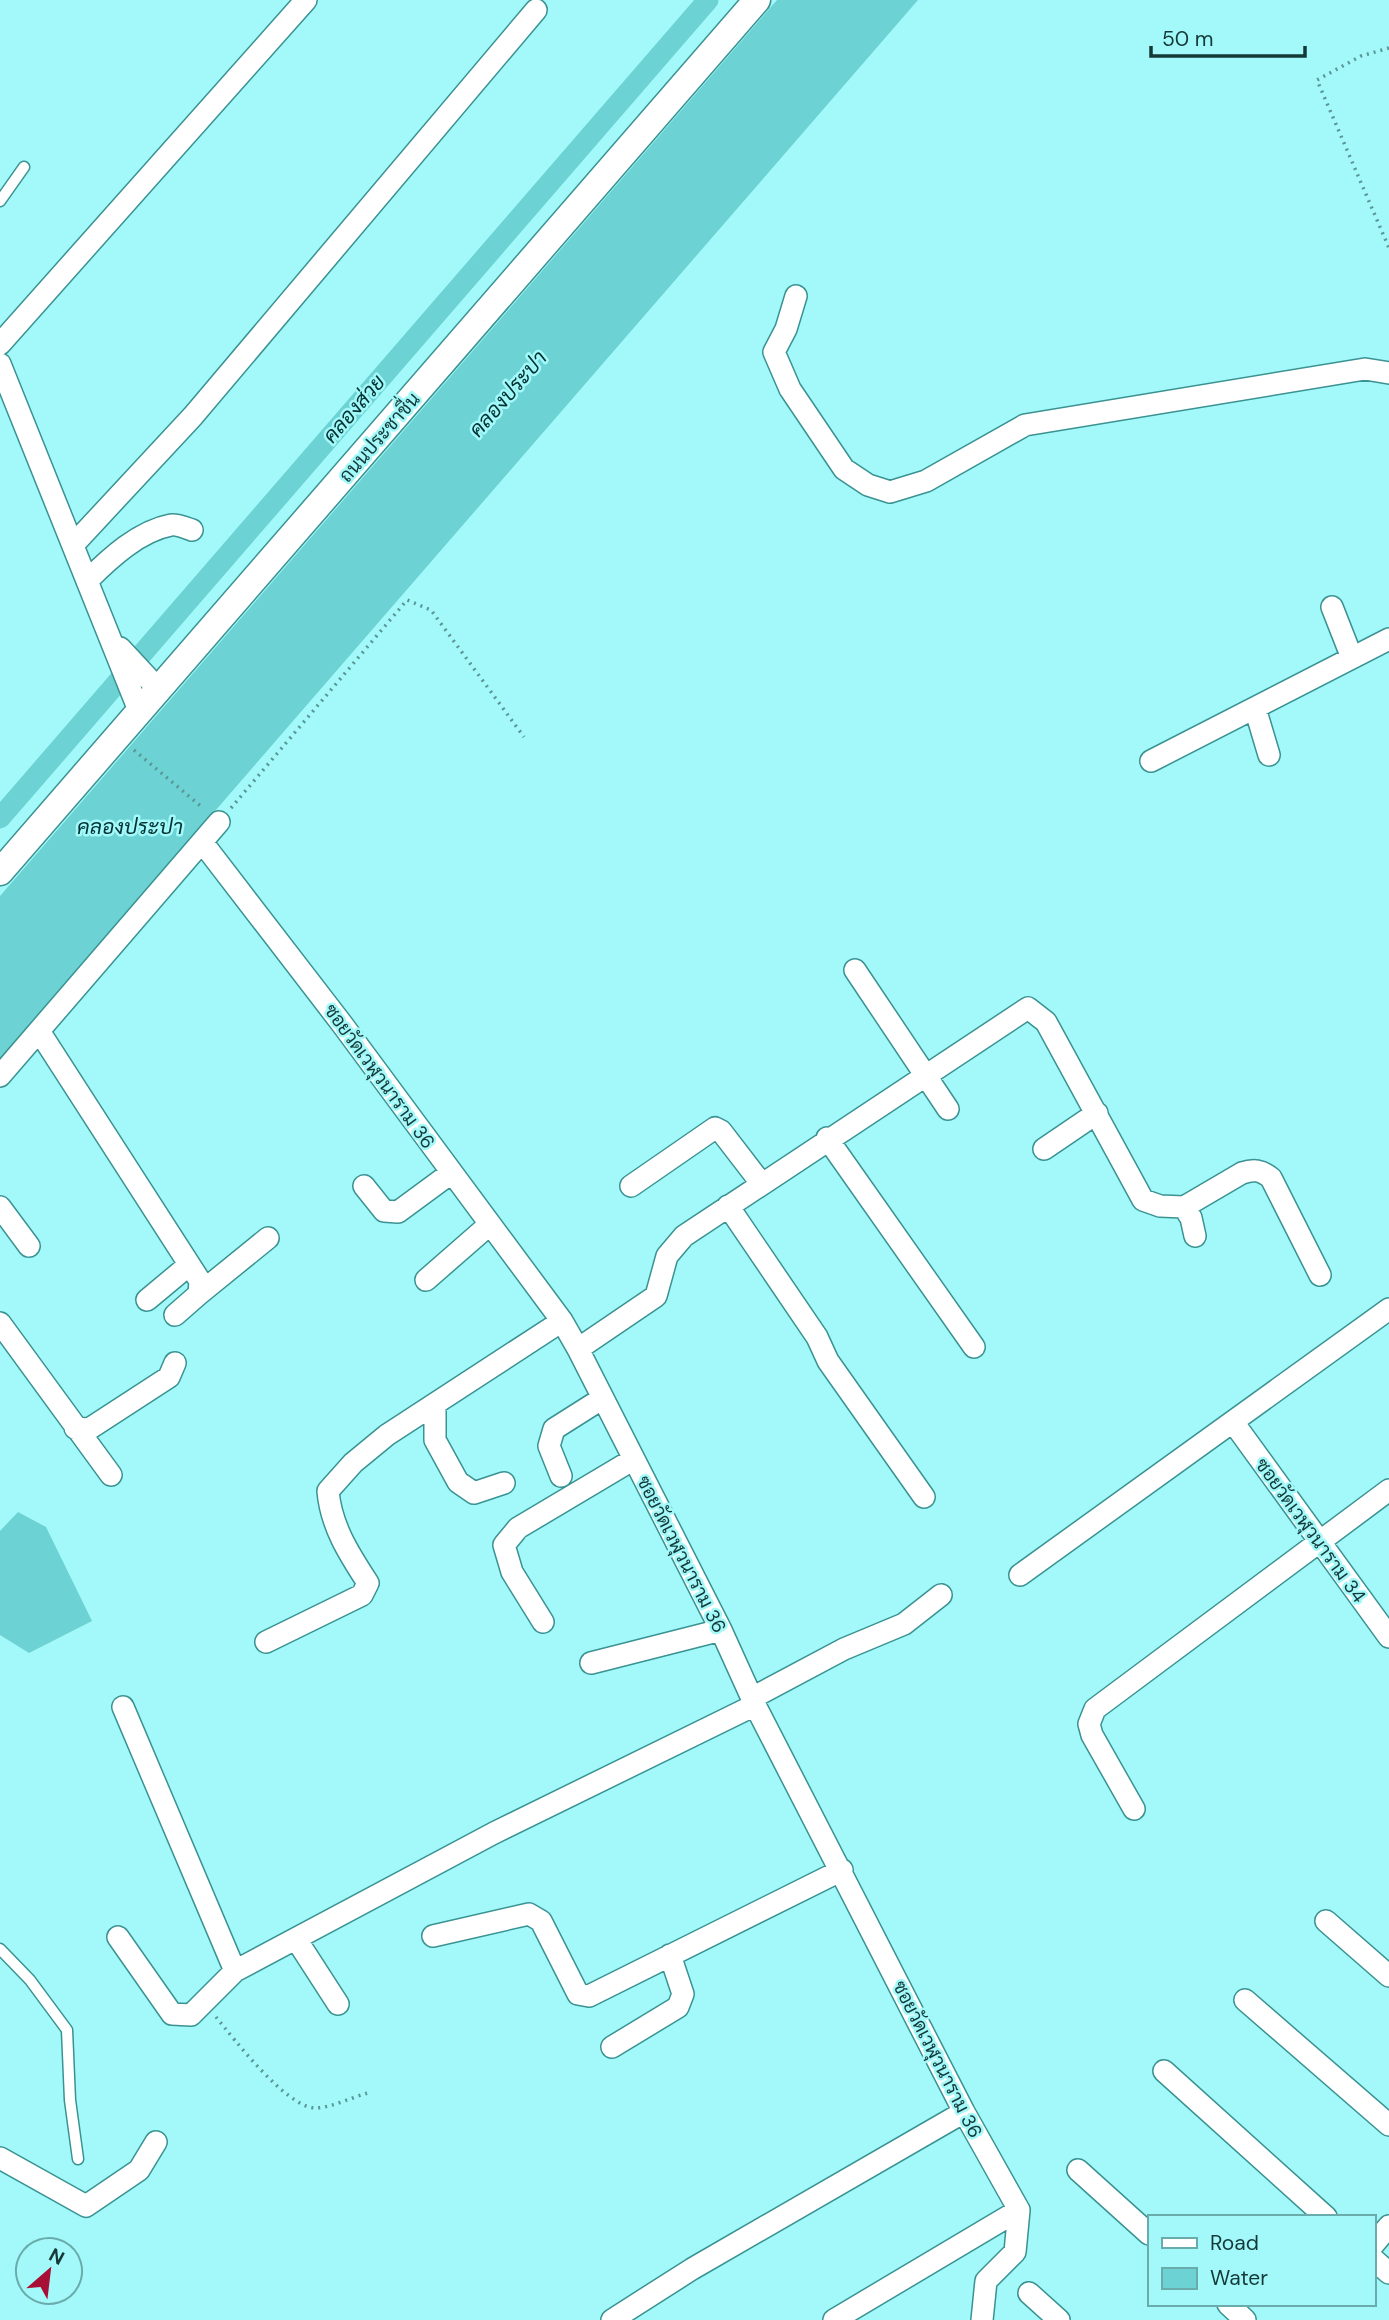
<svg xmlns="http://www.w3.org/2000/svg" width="1389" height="2320" font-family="'DM Sans',Sarabun,sans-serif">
<rect width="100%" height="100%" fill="#a3f9f9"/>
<path fill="#6cd2d3" d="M777,0H918L0,1059V896Z
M18,1512L46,1527L92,1621L29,1653L0,1635V1531Z"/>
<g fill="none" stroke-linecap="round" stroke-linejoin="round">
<path stroke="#6cd2d3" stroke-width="21" d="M0,818L708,0"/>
<defs>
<path id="service" d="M0,201L24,167
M0,1949L30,1980L67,2030L70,2100L78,2159"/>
<path id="minor" d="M796,296L786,329L774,352L790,389L844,469L868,485L890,492L926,481L1025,425L1365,369L1389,373
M0,344L306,0
M0,364L140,713
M73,545L193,416L536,10
M88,580C110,558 139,531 171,525C177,524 186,528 192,530
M1332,607L1352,658
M120,648L160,691
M1255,708L1269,755
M1151,761L1389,639
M202,842L342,1024L562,1321L578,1349L721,1630L755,1705L964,2112L1019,2210L1015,2252L986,2281L982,2320
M855,970L948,1109
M39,1031L200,1281L199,1294L175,1315
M0,1076L219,822
M827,1138L974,1347
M1044,1149L1097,1113
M364,1186L384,1211L398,1212L451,1173
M631,1186L715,1128L721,1131L761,1183
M728,1206L817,1337L828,1361L924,1497
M0,1207L29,1246
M1184,1207L1242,1173C1254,1169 1261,1170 1271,1178L1320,1275
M426,1280L489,1225
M199,1294L268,1238
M147,1300L189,1265
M0,1323L111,1475
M578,1349L656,1296L667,1256L684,1236L1028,1008L1046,1022L1143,1200L1160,1206L1184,1207L1191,1218L1195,1236
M435,1406V1440L458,1482L474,1493L504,1483
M1233,1422L1389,1637
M75,1428L89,1429L169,1377L175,1363
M561,1476L549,1446L554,1429L603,1398
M1020,1575L1389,1309
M543,1622L512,1572L504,1545L518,1528L634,1459
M266,1642L362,1595L368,1583C349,1554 331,1526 328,1491L353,1463L387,1435L562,1321
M591,1663L721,1630
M752,1698L844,1649L904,1624L941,1595
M123,1707L235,1971
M1134,1809L1092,1735L1089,1724L1095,1709L1389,1490
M1326,1921L1389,1976
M433,1936L529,1914L541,1921L578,1994L589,1996L842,1870
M118,1937L172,2014L191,2015L235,1971L494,1833L755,1705
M296,1939L338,2004
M1245,2000L1389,2125
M612,2047L678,2007L683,1994L670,1955
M1164,2071L1326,2217
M0,2158L86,2206L139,2170L156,2142
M1078,2170L1149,2234
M1373,2245L1389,2226
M1373,2259L1389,2273
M1029,2293L1059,2320
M1228,2304L1245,2320
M612,2320L692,2269L964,2112
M834,2320L1019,2210"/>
<path id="tertiary" d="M0,872L757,0"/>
</defs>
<use href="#service" stroke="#3a9292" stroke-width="13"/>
<use href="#minor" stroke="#3a9292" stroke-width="24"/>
<use href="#tertiary" stroke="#3a9292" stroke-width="29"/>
<path stroke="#599696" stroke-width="3.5" stroke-dasharray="2 5" stroke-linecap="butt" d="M1389,48L1361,56L1317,80L1389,248
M134,750L203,808
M231,808L407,600L431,610L524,737
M216,2017C234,2039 286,2107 315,2108C331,2108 352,2097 368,2093"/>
<use href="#service" stroke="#fff" stroke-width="10"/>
<use href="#minor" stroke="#fff" stroke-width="21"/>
<use href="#tertiary" stroke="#fff" stroke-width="26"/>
</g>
<g text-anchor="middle" stroke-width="5" stroke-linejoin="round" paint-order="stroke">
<g font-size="19" fill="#143939" stroke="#a3f9f9">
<text transform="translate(379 437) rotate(-49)" y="7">ถนนประชาชื่น</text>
<text transform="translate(380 1076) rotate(54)" y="7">ซอยวัดเวฬุวนาราม 36</text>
<text transform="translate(1311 1530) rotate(54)" y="7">ซอยวัดเวฬุวนาราม 34</text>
<text transform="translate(682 1554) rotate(63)" y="7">ซอยวัดเวฬุวนาราม 36</text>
<text transform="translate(938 2059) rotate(63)" y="7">ซอยวัดเวฬุวนาราม 36</text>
</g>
<g font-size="21" font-style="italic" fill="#003233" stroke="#a3f9f9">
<text transform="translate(508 394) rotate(-49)" y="7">คลองประปา</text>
<text transform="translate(354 409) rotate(-49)" y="7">คลองส่วย</text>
<text x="130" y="834">คลองประปา</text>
</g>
</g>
<rect x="1148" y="2215" width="228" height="91" fill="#a3f9f9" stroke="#6aacac" stroke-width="2"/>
<rect x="1162" y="2238" width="35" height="10" fill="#ffffff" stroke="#6aacac" stroke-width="2"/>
<text x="1210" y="2250" font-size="21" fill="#143939">Road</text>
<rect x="1162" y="2268" width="35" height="21" fill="#6cd2d3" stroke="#6aacac" stroke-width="2"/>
<text x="1210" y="2285" font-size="21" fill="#143939">Water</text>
<g transform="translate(49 2271) rotate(28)"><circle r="33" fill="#a3f9f9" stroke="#6aacac" stroke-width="2"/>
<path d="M0-5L12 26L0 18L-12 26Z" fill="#a80f36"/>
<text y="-10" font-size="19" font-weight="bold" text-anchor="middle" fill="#143939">N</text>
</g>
<path d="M1151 46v10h154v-10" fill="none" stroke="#143939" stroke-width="3.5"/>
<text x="1162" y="46" font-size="21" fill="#143939" stroke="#a3f9f9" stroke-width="5" paint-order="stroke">50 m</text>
</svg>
